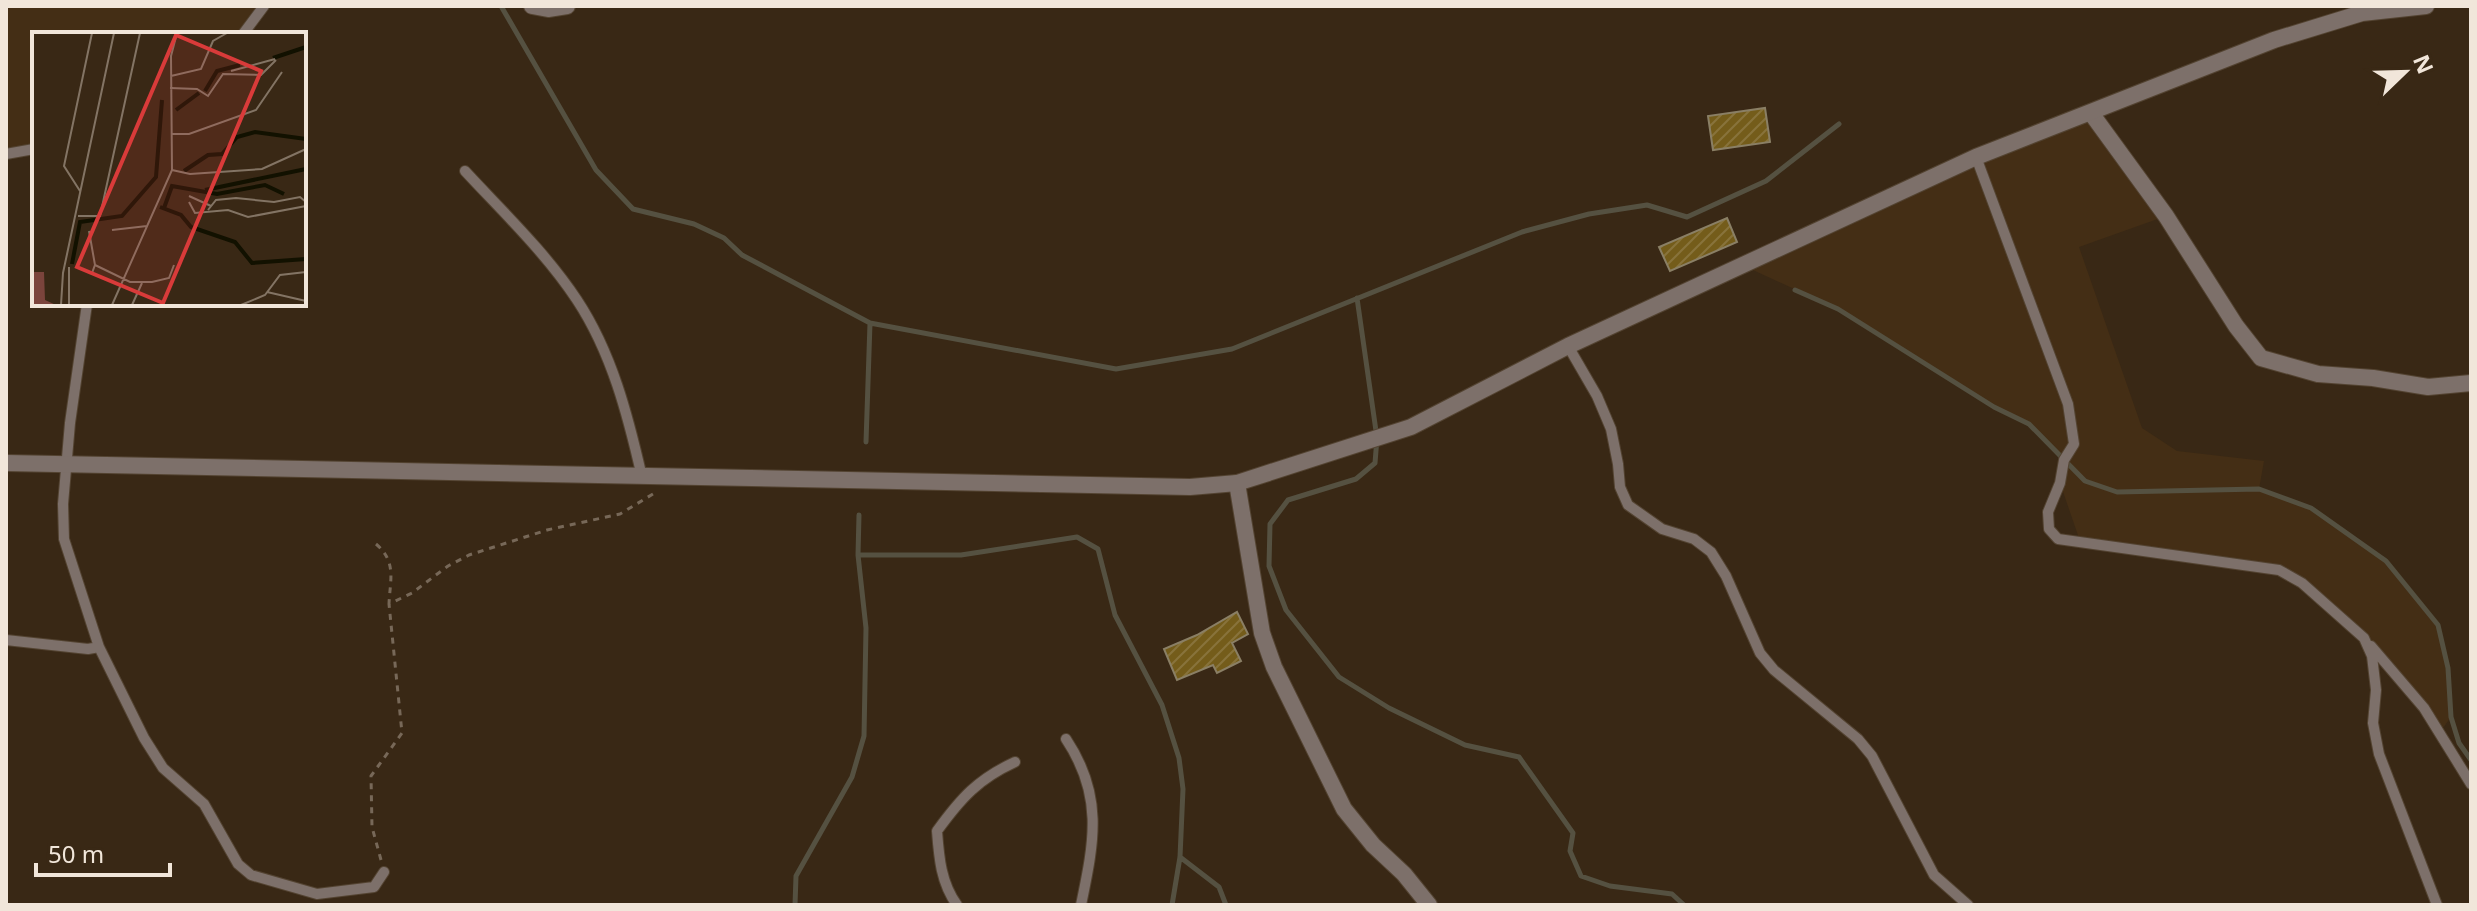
<svg xmlns="http://www.w3.org/2000/svg" width="2477" height="911" font-family="'Noto Sans',sans-serif">
<defs>
<pattern id="building-hatch" width="6" height="6" patternUnits="userSpaceOnUse" patternTransform="scale(2)"><rect width="6" height="6" fill="#745c1a"/><path d="M-1 1l2-2M0 6l6-6M5 7l2-2" fill="none" stroke="#88733b"/></pattern>
</defs>
<rect width="100%" height="100%" fill="#392815"/>
<path fill="#442e15" d="M6,6H264L243,34H34V149L6,154Z
M2091,113L2166,216L2079,247L2142,428L2177,451L2264,461L2259,489L2311,508L2386,561L2438,625L2448,668L2451,717L2440,732L2364,638L2279,570L2080,541L2060,483L2064,460L2029,424L1994,407L1838,309L1753,270Z"/>
<g fill="none" stroke-linecap="round" stroke-linejoin="round">
<path stroke="#555141" stroke-width="5" d="M501,6L596,170L633,209L694,224L724,238L742,255L870,323L1116,369L1232,349L1522,232L1589,214L1647,205L1687,217L1766,181L1839,124
M1795,290L1838,309L1994,407L2029,424L2085,481L2117,492L2259,489L2311,508L2386,561L2438,625L2448,668L2451,717L2459,743L2471,760
M1357,298L1377,438L1375,463L1356,479L1288,500L1270,524L1269,566L1286,610L1339,677L1389,708L1465,745L1519,757L1573,833L1570,851L1581,876L1610,886L1672,894L1684,905
M866,442L870,323
M858,555H961L1077,537L1098,549L1115,615L1162,705L1179,758L1183,789L1180,857L1172,905
M1180,857L1219,887L1226,905
M795,905L796,876L852,777L864,736L866,628L858,555L859,515"/>
</g>
<path fill="url(#building-hatch)" stroke="#8a7f65" stroke-width="2" d="M1765,108L1770,142L1713,150L1708,116Z
M1727,218L1737,242L1670,271L1659,247Z
M1237,612L1248,634L1232,643L1241,661L1217,673L1213,665L1177,680L1164,649L1197,635Z"/>
<g fill="none" stroke-linecap="round" stroke-linejoin="round">
<defs>
<path id="service" d="M243,34L264,6
M6,154L34,149
M1976,157L2068,404L2074,444L2064,460L2060,483L2048,512L2049,529L2058,539L2279,570L2302,583L2364,638L2372,656L2376,690L2373,723L2379,754L2437,905
M465,171C503,212 546,253 577,300C612,353 628,416 642,477
M87,304L70,423L63,504L64,539L99,647L144,738L163,768L204,804L238,864L251,875L317,894L374,887L384,872
M1568,346L1597,396L1611,429L1618,464L1620,487L1628,505L1662,529L1694,539L1711,552L1726,576L1760,653L1774,670L1858,739L1872,756L1934,875L1968,905
M6,640L88,649L99,647
M2371,646L2424,708L2471,784
M1066,739C1104,796 1094,842 1081,905
M957,905C941,883 939,858 937,831C961,798 978,779 1015,762"/>
<path id="minor" d="M532,6L548,9L567,6
M2091,113L2166,216L2236,326L2261,358L2318,374L2373,378L2428,387L2471,383
M1237,483L1262,633L1274,667L1344,809L1373,845L1404,874L1429,905"/>
<path id="tertiary" d="M6,463L1190,487L1237,483L1411,427L1568,346L1976,157L2274,40L2362,13L2426,6"/>
</defs>
<use href="#service" stroke="#534331" stroke-width="12"/>
<use href="#minor" stroke="#534331" stroke-width="18"/>
<use href="#tertiary" stroke="#534331" stroke-width="18"/>
<path stroke="#776858" stroke-width="3" stroke-dasharray="6 6" stroke-linecap="butt" d="M376,544C397,562 390,580 389,604L412,593L448,566L469,555L547,530L620,514L653,494
M381,860L372,827L371,776L402,733L389,604"/>
<use href="#service" stroke="#7d706a" stroke-width="10"/>
<use href="#minor" stroke="#7d706a" stroke-width="16"/>
<use href="#tertiary" stroke="#7d706a" stroke-width="16"/>
</g>
<g transform="translate(32 32)">
<rect width="274" height="274" fill="#392815"/>
<path d="M0,240H12L13,268L24,273H0Z" fill="#7b443c"/>
<path fill="none" stroke="#121100" stroke-width="4" d="M241,26L274,15M173,59L185,39L208,33M144,78L167,61M152,139L176,123L190,122L205,105L223,100L274,107M173,158L274,137M128,175L149,183L159,195L203,210L220,231L274,227M132,176L140,154L185,162L233,153L252,162M40,232L48,190L90,184L124,145L130,68"/>
<path fill="none" stroke="#837464" stroke-width="2" d="M199,39L243,27M139,44L169,37L181,9L195,1M138,56L165,57L176,64L191,42L229,43L244,28M140,102H157L224,78L250,40M140,138L158,142L230,137L274,117M48,159L32,134L60,1M157,164L179,174M157,170L163,181L196,178L216,185L274,174M176,178L184,168L204,166L242,170L268,165L274,170M46,184H68L108,1M80,198L115,194M57,199L63,233M60,241L63,233L98,250H120L137,246L142,233M235,260L274,269M29,273L31,241L82,1M37,273V235M80,273L140,138L139,24L145,1M100,273L110,251M209,273L233,263L248,243L274,240"/>
<path fill="#d93b3a" fill-opacity="0.15" stroke="#d93b3a" stroke-width="4" d="M144,3L229,39L131,271L45,235Z"/>
<rect width="274" height="274" fill="none" stroke="#f1e6da" stroke-width="4"/>
</g>
<rect width="2477" height="911" fill="none" stroke="#f1e6da" stroke-width="16"/>
<g transform="translate(2405 72) rotate(67)" stroke="#392815" stroke-width="6" paint-order="stroke">
<path d="M0-6L14 30L0 20L-14 30Z" fill="#f1e6da"/>
<text y="-12" font-size="22" font-weight="bold" text-anchor="middle" fill="#f1e6da">N</text>
</g>
<path d="M36 863v12h134v-12" fill="none" stroke="#f1e6da" stroke-width="4"/>
<text x="48" y="863" font-size="24" fill="#f1e6da" stroke="#392815" stroke-width="6" paint-order="stroke">50 m</text>
</svg>
